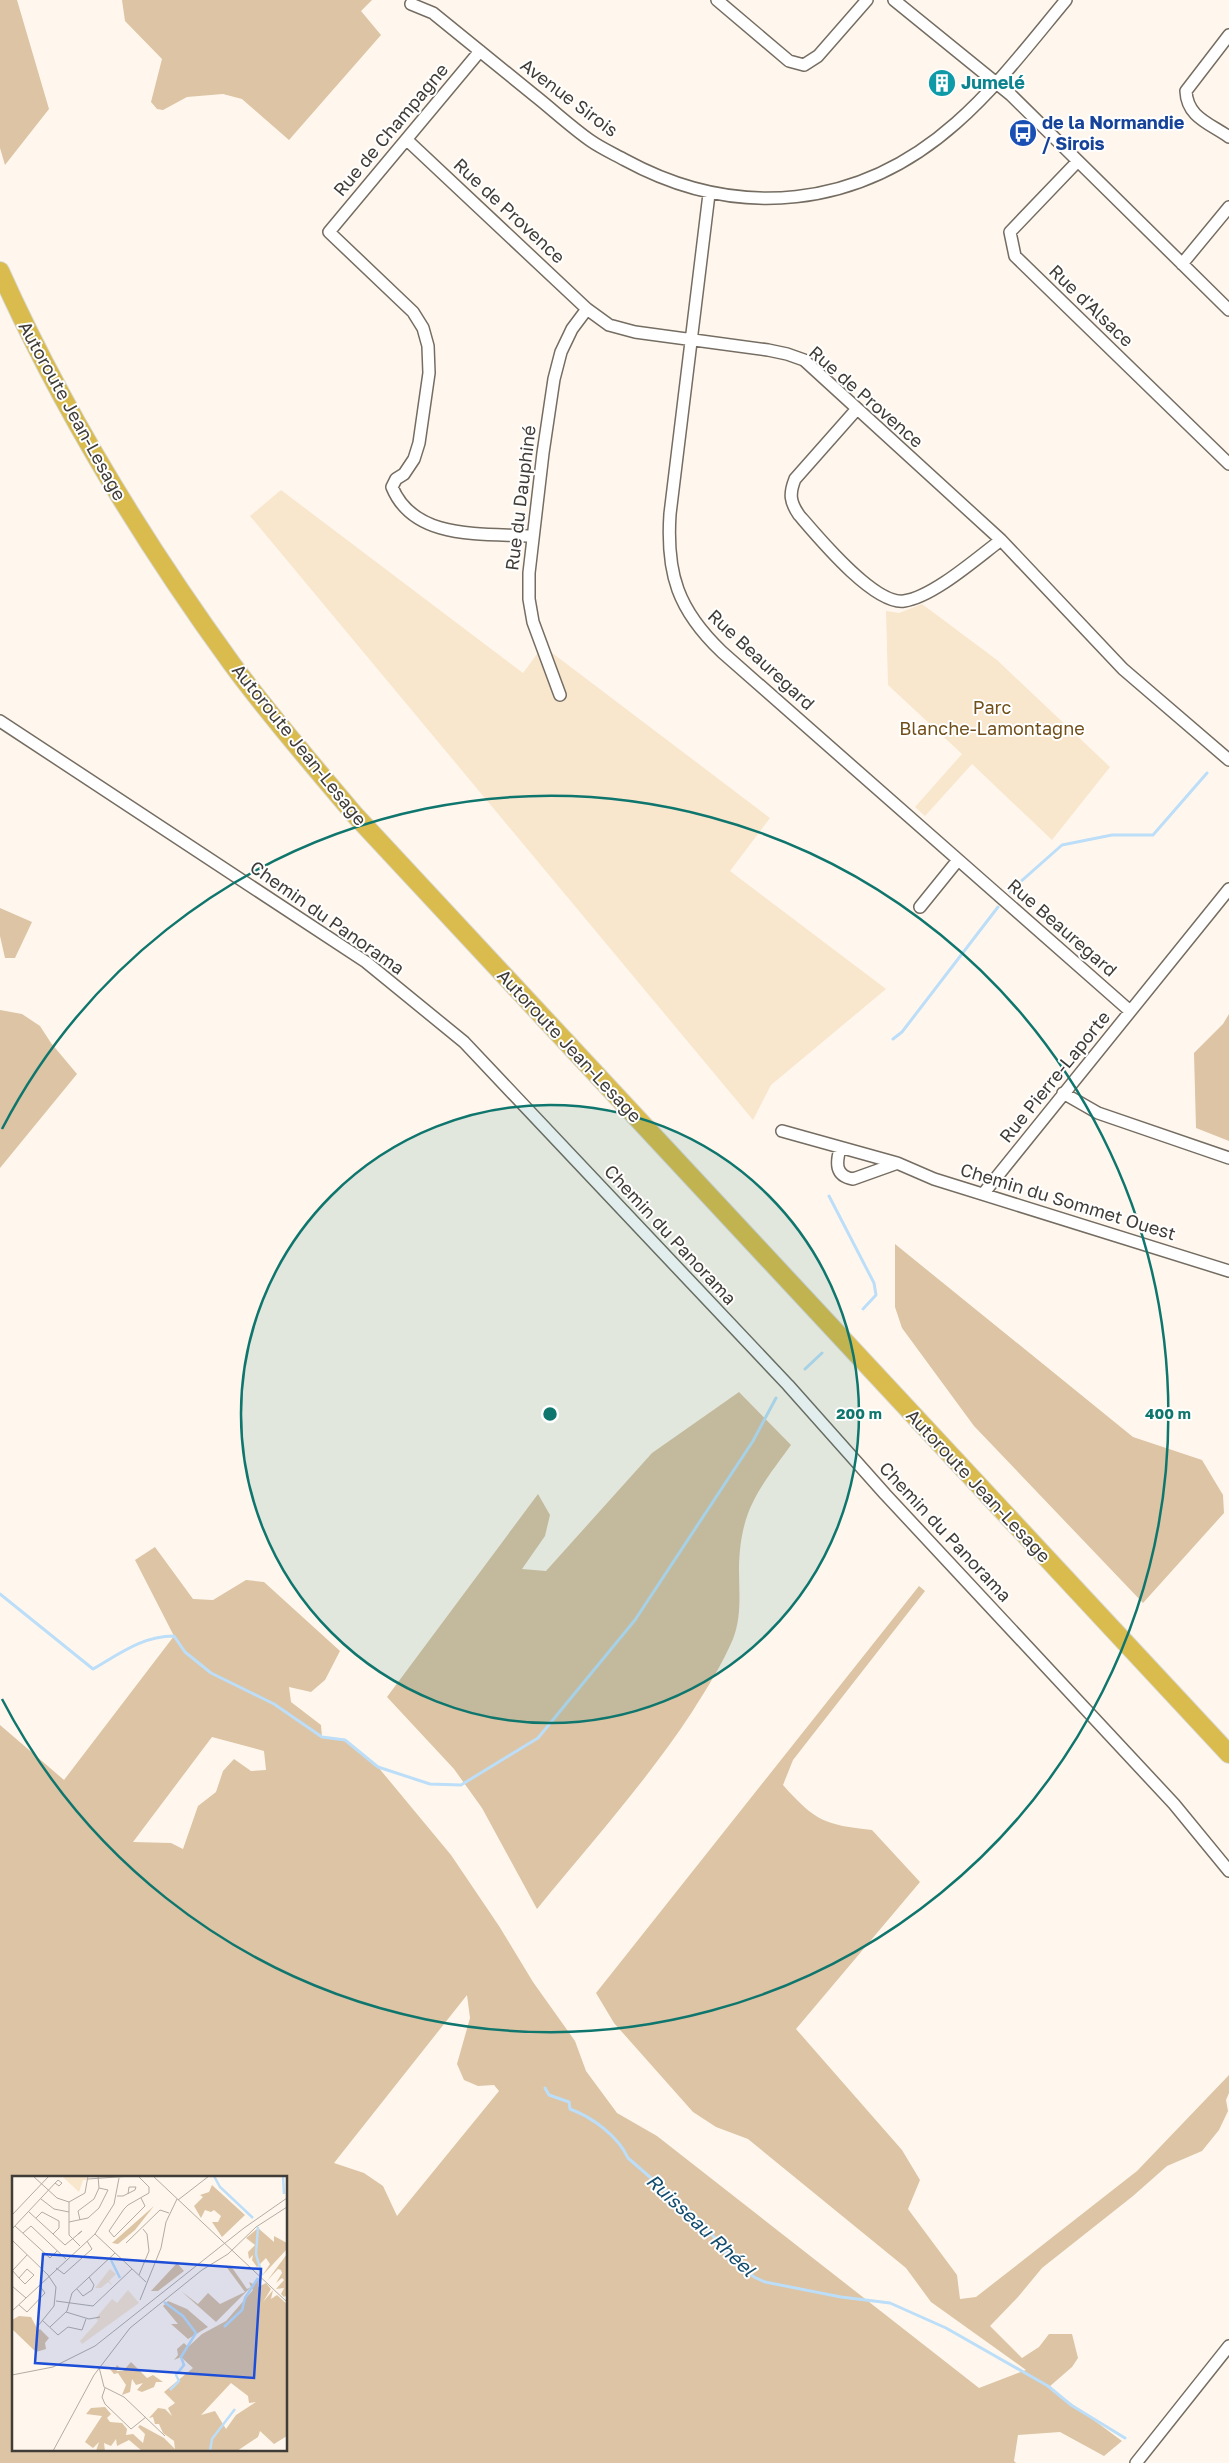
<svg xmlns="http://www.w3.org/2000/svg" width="1229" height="2463" font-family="'Golos Text',sans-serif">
<rect width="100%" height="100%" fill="#fff7ed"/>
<path fill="#f8e6cd" d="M281,490L523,673L543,646L770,818L730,871L886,989L771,1085L753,1120L250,516Z
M922,604L997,660L1110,767L1052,840L972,764L925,816L915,807L962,754L888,685L886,611L899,613Z"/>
<path fill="#dcc4a4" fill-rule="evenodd" d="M0,0H17L49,109L5,165L0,148Z
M122,0H372L361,11L381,35L289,140L242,99L223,94L187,97L163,110L157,109L151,102L162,59L125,21Z
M0,908L32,922L15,958H5L0,936Z
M0,1010L22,1014L40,1026L51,1043L77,1074L0,1168Z
M1229,1014V1141L1196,1128L1194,1053L1223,1024Z
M895,1244L1133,1437L1202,1460L1223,1495L1224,1513L1143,1603L974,1426L902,1328L895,1307Z
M739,1392L791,1445C759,1489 740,1510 739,1568C739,1592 742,1616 733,1639C722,1665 707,1688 692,1712C646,1782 590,1844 537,1909L482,1808L454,1769L387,1697L538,1494L550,1515L545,1536L522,1569L546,1571L652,1453Z
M155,1547L193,1599L213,1600L246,1580L264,1582L340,1651L325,1680L311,1692L289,1687L291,1702L321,1725L322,1737L345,1740L378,1767L451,1855L499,1926L533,1982L575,2041L586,2071L617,2113L657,2136L979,2388L1026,2370L931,2302L906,2268L748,2139L716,2127L693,2112L614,2023L596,1993L919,1586L925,1591L793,1760L783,1785C815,1821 825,1825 872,1830L920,1882L796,2029L902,2150L920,2180L908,2209L957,2275L960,2299L976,2297L1137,2171L1229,2075V2093L1226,2100L1228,2111L1219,2130L1202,2151L1167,2166L1133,2196L1042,2268L1018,2297L990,2326L1022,2358L1039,2347L1049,2334H1072L1078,2358L1072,2367L1049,2387L1122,2441L1104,2456L1060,2432L1018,2435L1014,2461L1016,2463H0V1725L64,1780L174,1636L135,1560ZM212,1737L264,1751L266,1770L251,1771L234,1759L223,1771L216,1792L198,1806L183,1849L171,1843L133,1842ZM467,1995L470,2018L457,2064L464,2080L478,2086L494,2085L499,2091L397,2216L383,2186L364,2173L334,2163ZM14,2177H286V2449H14Z"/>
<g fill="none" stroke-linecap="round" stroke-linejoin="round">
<path stroke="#bcdef8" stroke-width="3" d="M1010,891L1062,845L1112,835H1153L1207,773
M893,1039L902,1032L998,907
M829,1196L874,1283L876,1295L863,1309
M805,1369L822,1353
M0,1594L93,1669C119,1654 142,1636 174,1636L185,1652L211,1673L274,1704L322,1737L345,1740L378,1767L430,1784L461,1785L538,1738L635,1620L753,1441L776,1398
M545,2088L549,2095L569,2102L570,2109C592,2117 618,2136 628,2158L704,2224L728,2256L754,2277L765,2282L841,2297L890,2303L946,2328L1048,2386L1071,2405L1125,2438"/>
<defs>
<path id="minor" d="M717,0L789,61L804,65L818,56L867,0
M894,0L1011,95L1229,310
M411,4L433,13C466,40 501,68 534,95C553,110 571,127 591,141C601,148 614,154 625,160C737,221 859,209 956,123C997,87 1031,42 1066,0
M1229,35L1186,91C1187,117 1209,123 1229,137
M480,51L329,232L413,312L423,328L428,346L429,373L419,443L414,459L404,474L396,479L392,487C414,541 483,533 532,536
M407,140L587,309L609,325L635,332L768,350L787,354L804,360L1001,540L1123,669L1229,760
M1077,162L1010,232L1015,256L1229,464
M709,194L670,514C666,574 678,610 722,652L1130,1011
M1182,264L1229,207
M856,410L795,479C789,494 790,502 799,515C818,537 874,605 904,601C933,597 977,558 1001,540
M560,695L533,622L529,599V573L543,453L554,379L561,352L572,329L587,309
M0,721L366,962L464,1042L788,1385L885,1494L1174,1804L1229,1871
M920,907L958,860
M1063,1093L1098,1113L1229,1158
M782,1131L897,1163L934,1179L1229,1271
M840,1149C836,1163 835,1176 853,1179L895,1164
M983,1194L1229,889
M1136,2463L1229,2346"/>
<path id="highway" d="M0,271C63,411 142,540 232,664C270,716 313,765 354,814L1229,1754"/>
</defs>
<use href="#minor" stroke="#756d62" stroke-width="14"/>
<use href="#highway" stroke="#d9d8d7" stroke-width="20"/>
<use href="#minor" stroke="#fff" stroke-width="11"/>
<use href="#highway" stroke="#d9bc4d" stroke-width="18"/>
</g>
<circle cx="550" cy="1414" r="309" fill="#0f766e" fill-opacity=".12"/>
<g fill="none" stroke="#0f766e" stroke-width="2.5">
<circle cx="550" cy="1414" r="309"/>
<path d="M2 1129A618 618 0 1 1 2 1699"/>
</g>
<defs>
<symbol id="building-disc" viewBox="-11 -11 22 22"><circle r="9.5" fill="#0f9aa8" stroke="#fff"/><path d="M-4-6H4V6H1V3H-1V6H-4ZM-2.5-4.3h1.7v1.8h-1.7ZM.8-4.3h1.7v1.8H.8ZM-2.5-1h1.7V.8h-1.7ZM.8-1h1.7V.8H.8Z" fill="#fff"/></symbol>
<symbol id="bus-disc" viewBox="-11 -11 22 22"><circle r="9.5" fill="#1a4fb4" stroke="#fff"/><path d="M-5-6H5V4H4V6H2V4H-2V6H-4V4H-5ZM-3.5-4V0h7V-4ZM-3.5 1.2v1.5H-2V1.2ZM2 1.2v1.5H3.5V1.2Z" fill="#fff"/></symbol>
</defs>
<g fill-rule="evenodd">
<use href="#building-disc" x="926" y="67" width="32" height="32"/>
<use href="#bus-disc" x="1007" y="117" width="32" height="32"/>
</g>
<g text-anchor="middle" stroke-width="4" stroke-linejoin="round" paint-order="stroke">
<g font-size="18" font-weight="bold" fill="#0d838f" stroke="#fff" text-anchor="start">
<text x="961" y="89">Jumelé</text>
</g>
<g font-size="18" fill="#403c37" stroke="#fff">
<text transform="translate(569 98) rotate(37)" y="6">Avenue Sirois</text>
<text transform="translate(391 130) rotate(-50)" y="6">Rue de Champagne</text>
<text transform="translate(509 211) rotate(43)" y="6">Rue de Provence</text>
<text transform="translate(1091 306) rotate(44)" y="6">Rue d'Alsace</text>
<text transform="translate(866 397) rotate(41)" y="6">Rue de Provence</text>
<text transform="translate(72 411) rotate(61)" y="6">Autoroute Jean-Lesage</text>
<text transform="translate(521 498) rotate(-83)" y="6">Rue du Dauphiné</text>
<text transform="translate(761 660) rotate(43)" y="6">Rue Beauregard</text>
<text transform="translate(299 745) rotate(51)" y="6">Autoroute Jean-Lesage</text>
<text transform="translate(327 918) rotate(35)" y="6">Chemin du Panorama</text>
<text transform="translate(1062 928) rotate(41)" y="6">Rue Beauregard</text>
<text transform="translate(569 1046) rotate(47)" y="6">Autoroute Jean-Lesage</text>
<text transform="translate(1055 1077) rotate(-51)" y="6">Rue Pierre-Laporte</text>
<text transform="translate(1068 1202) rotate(17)" y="6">Chemin du Sommet Ouest</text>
<text transform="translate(670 1235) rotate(47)" y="6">Chemin du Panorama</text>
<text transform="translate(978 1486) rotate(47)" y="6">Autoroute Jean-Lesage</text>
<text transform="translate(945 1532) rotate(47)" y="6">Chemin du Panorama</text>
</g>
<g font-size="18" font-weight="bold" fill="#164399" stroke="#fff" text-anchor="start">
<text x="1042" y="129">de la Normandie<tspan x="1042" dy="21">/ Sirois</tspan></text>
</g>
<g font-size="18" fill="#714f1a" stroke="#fff">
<text x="992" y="714">Parc<tspan x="992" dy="21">Blanche-Lamontagne</tspan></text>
</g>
<g font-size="19" font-style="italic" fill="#144d6f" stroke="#fff">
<text transform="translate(701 2225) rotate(43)" y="7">Ruisseau Rhéel</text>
</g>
</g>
<g transform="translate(12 2176)">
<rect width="275" height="275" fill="#fff7ed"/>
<path d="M50,0H74L75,4H71L67,16ZM98,93L104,98L97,105L101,110L96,106L89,112H83ZM116,114L127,127L70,168L68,165L86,145L84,142L100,123L105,127Z" fill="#f8e6cd"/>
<path d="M200,9L233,39L210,61L200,46H206L209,40L202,34L199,36L193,34L189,42L182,30L191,21L188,19L197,16ZM142,30L123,54L106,68L100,67ZM246,52L262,66V60L275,67V73L250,100L258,88L254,82L245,91L240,84L241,79L237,83L236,76L243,69L234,62ZM275,78V119L272,121L269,118L272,112L264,113L272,104L270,102L264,107L270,97L269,94L266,93L255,105ZM165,87L172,95L146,115H139ZM213,89L221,93L235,113L239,111L237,106L241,108L247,102L246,111L254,107L259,113L251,126L261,114L259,123L265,119L275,128V260L262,268L248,255L246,261L225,275H130L117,264L105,270L104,263L99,270L92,267L93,275H84L87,266L81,272L73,266L90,240L74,238L79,232L93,231L99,238L95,242L98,246L110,247L115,253L114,259L121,258L131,267L133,258L126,251L128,249L152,262L163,273L162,265L151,257L147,248H143L141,241L137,242L146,232L153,233L160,240L156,232L163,227L152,216L181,192L169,181L162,184L166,179L165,173L172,167L176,171L190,158L214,145L241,114L239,111L204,146L169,115L186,128L196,117L208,128L233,116ZM219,207L236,220L237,227L244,226L224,239L214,253L203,235L189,239ZM156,125L175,133L196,151L176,163L159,148H166L151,130ZM7,140L19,141L26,154L28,153L37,162L33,167L34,173L24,176L0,153V144ZM119,186L135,202L141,199L151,206H144L142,211L130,216L125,214L131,207L124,209L120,203L118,216L110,219L114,209L106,197L102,198L97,192L103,193L105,189L108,192L104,195H111Z" fill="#dcc4a4" fill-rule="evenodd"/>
<path fill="none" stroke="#bcdef8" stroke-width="2.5" d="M202,0L208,11L241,42M271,0L272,18M246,51L244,78L250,99M99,84L108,102M152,126L171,140L184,157L169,181L172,189L164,199L167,205L158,214M212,151L230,134L233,122L246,102M198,275L200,263L223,233"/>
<path fill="none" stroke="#b3aca4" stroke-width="1" d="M21,0L45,22L57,26L73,17L76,0M126,0L137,11V17L116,29L112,33L97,55L102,61L133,30L129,22M141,0L275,126M76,3L119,0M105,20H111L123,14L124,11H117L116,18M29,23L42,33L57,36M166,24L197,0M57,26V59L68,70M17,36L53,69L70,55L66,58M0,39L37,0M24,42L30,36L47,45V52L41,58M68,44L66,35L82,23L87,12L86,0M57,46L76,42L87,32L96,14L87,12M3,50L38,82L45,75M0,53L46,4L50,7L47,10L43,7M11,57L19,50L54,83M83,58L134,106M0,64L36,99L44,111L42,130L26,150M114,67L148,34L157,37M44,92L52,98L80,73L75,65M0,94L7,102L13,108L22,99L15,93L7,102M1,94L15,79M127,99L137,75L135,58L131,53M0,110L14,122M65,113L71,120L80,114L82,109L77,101M128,124L149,72L154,46L165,23M44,125L81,130L120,93M7,129L15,136L33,117L27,109M0,135L83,58L102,28L107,2M54,136L77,143L88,141M30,144L46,159L56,151L70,154L74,143M38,151L55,135L60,117L103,77M87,191L92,211L112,221L153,260M0,199L41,191L83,170L232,52L275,22M93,212L90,221L93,228L119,253L134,241M41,275L82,199L118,152L190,94L216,78L244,51L275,31"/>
<path fill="#1d4ed8" fill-opacity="0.15" stroke="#1d4ed8" stroke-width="2.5" d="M31,78L249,93L242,202L23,187Z"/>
<rect width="275" height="275" fill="none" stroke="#403c37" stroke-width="2.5"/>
</g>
<circle cx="550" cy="1414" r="8" fill="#0f766e" stroke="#fff" stroke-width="2.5"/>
<g font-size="15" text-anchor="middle" font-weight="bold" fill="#0f766e" stroke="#fff" stroke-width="4" stroke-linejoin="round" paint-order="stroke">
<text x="859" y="1419">200 m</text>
<text x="1168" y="1419">400 m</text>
</g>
</svg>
